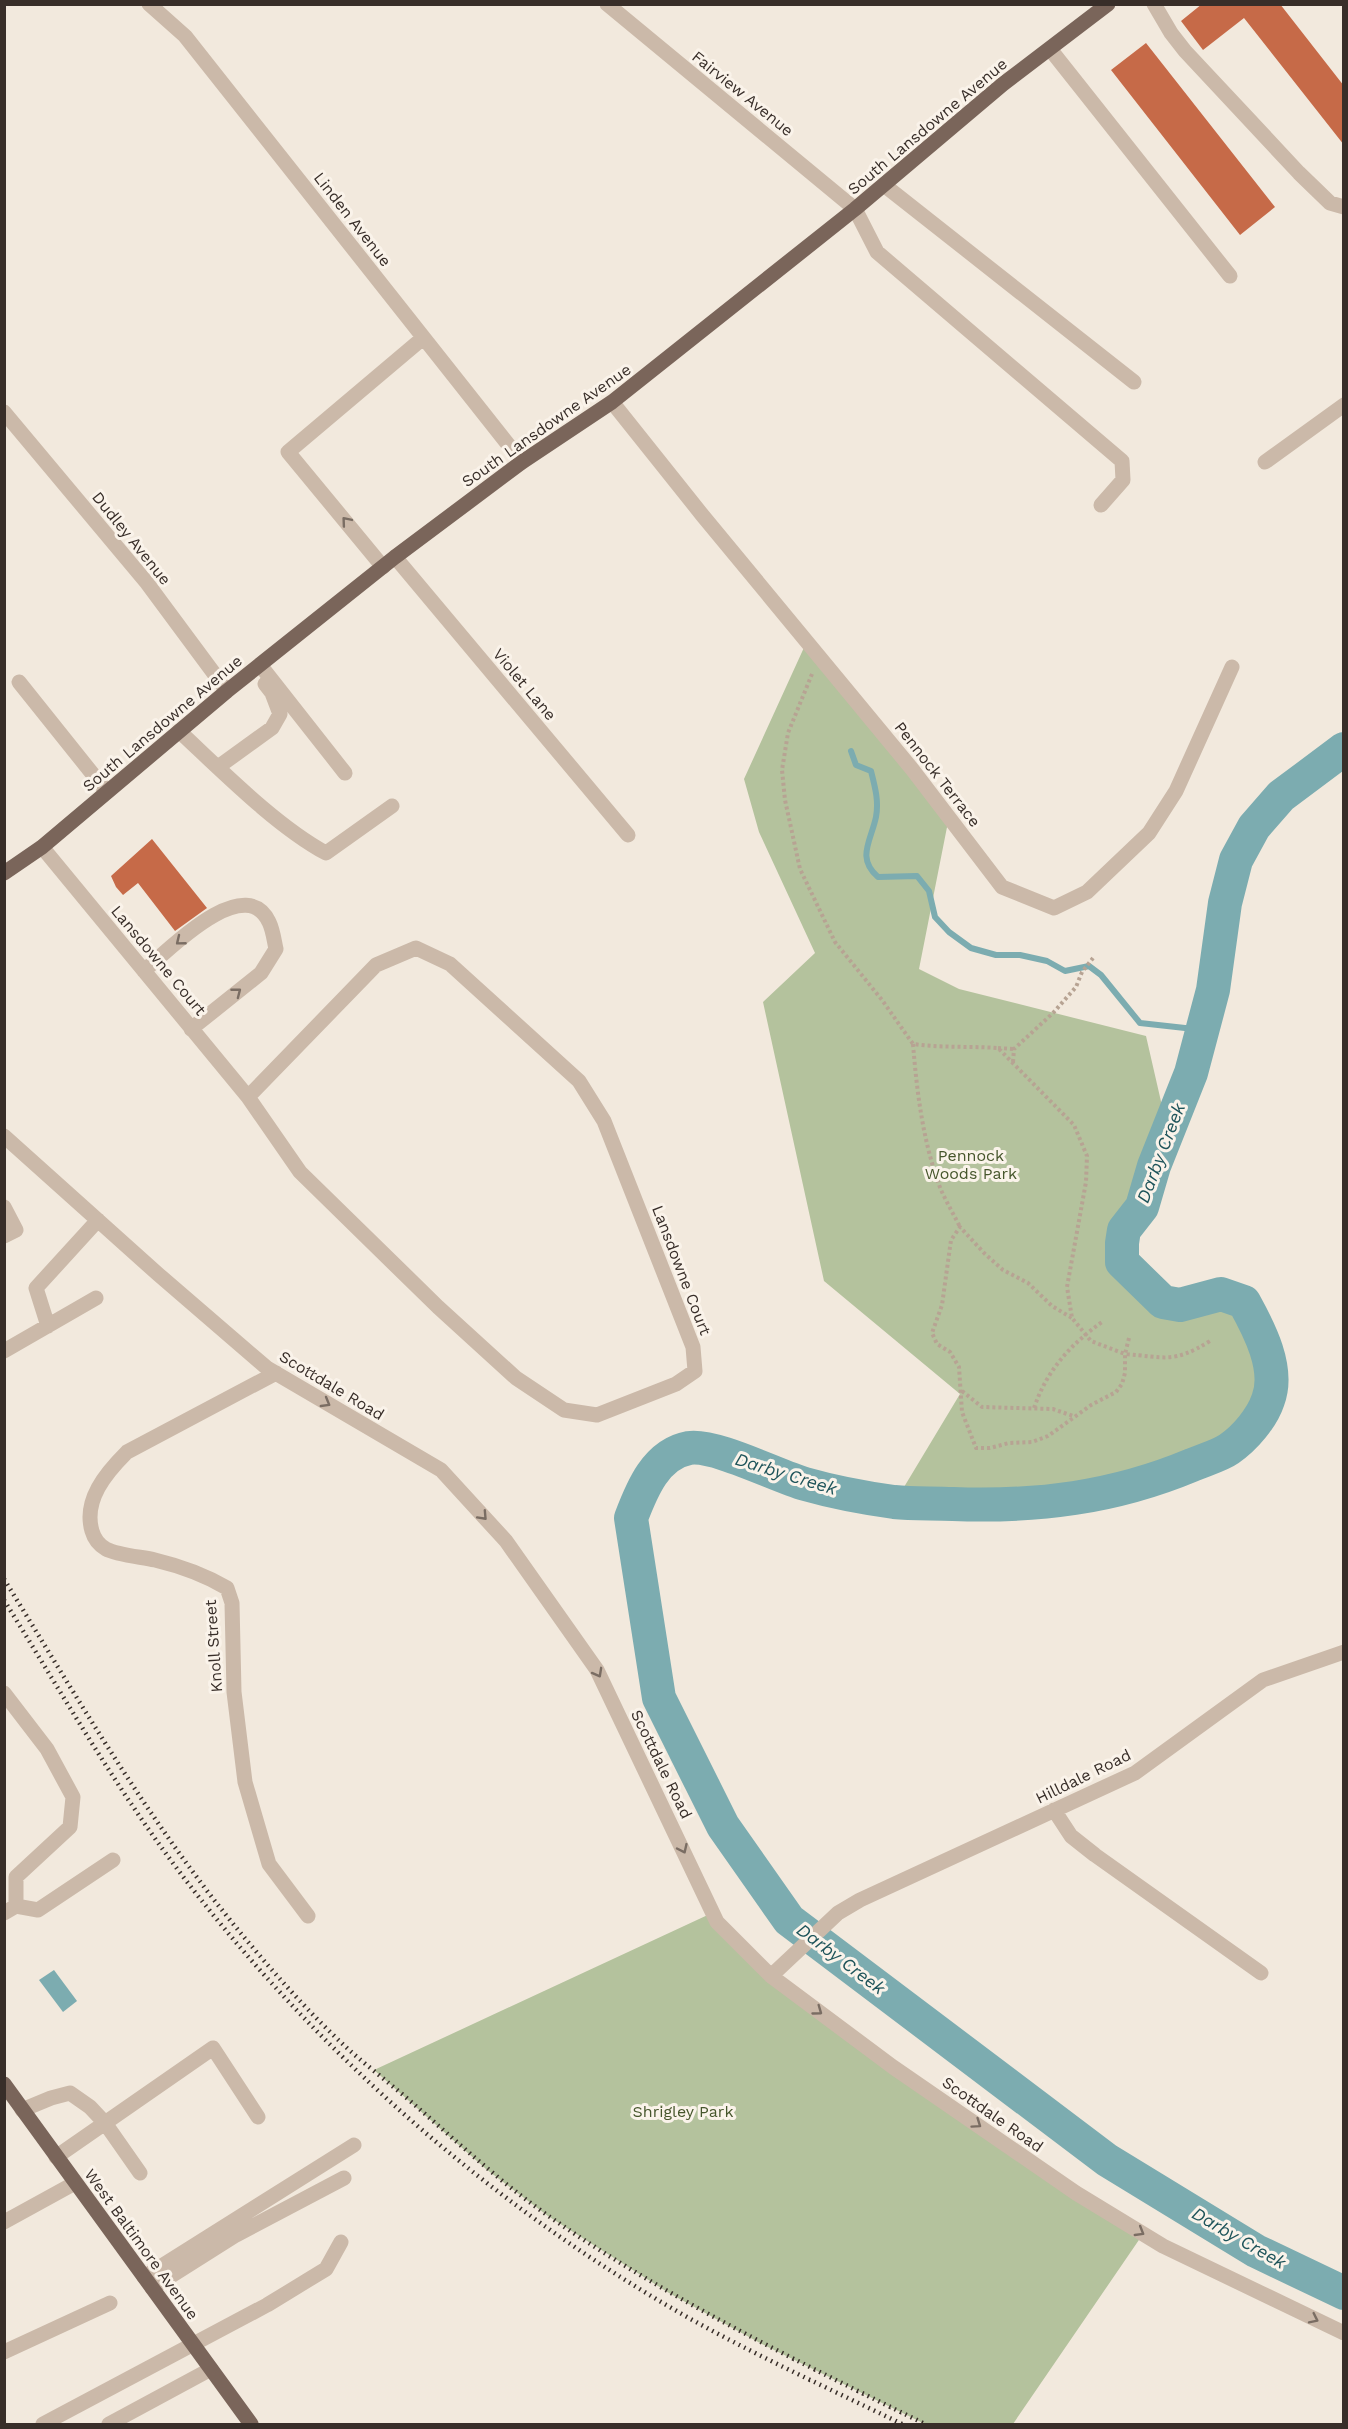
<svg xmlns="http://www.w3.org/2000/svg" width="1348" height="2429" font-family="'Work Sans',sans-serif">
<rect width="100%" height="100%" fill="#f2e9dd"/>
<path fill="#b4c29d" d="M807,641L949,817L919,969L959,989L1146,1036L1168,1132L1154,1167L1142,1207L1124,1230L1122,1243V1262L1163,1302L1181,1305L1221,1294L1244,1302C1255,1322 1270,1345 1271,1369C1273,1399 1254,1434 1228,1449C1218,1456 1205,1459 1195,1464C1134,1489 1070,1504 1005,1506C968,1507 932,1503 895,1502L960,1394L824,1281L763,1002L815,953L759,832L744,779Z
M712,1913L771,1976L1143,2234L1013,2424H925L760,2343L669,2293L548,2216L486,2169L374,2070Z"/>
<path fill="#7cacb0" d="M54,1970L77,2001L63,2012L39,1980Z"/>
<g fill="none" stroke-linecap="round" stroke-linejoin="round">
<path stroke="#7cacb0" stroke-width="6" d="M851,751L856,765L871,771C875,787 879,801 876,817C871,841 856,858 878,877L917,876L929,891L935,917L949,932L971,948L996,955H1020L1047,961L1065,971L1089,966L1101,975L1140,1023L1203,1030"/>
<path stroke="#7cacb0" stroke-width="34" d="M1344,749L1281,796L1254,827L1236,860L1225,903L1213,990L1191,1073L1154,1166L1142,1207L1124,1230L1122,1243V1262L1163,1302L1180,1305L1221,1294L1244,1302C1259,1329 1280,1369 1268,1400C1262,1418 1245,1438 1229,1449C1219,1456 1203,1460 1192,1465C1113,1498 1037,1507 953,1504C933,1503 913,1504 894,1502C865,1498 833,1492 805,1484C777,1476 715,1444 689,1448C656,1454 642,1489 631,1518L659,1698L723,1826L789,1920L1107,2160L1256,2251L1344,2293"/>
</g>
<path fill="#c66a48" d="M1202,4H1280L1344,86V145L1244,18L1203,50L1181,21Z
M1146,43L1275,207L1240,235L1111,70Z
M152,839L207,908L175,931L138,883L123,895L116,887L111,876Z"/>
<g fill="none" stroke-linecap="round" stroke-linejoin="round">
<path stroke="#b7a393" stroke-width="4" stroke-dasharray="3 3" stroke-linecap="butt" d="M812,674L788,733L782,770L785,800L800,869L835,942L882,1000L913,1044C941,1048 969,1046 998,1048L1074,1125L1087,1156L1086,1182L1067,1287L1072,1318L1091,1341L1125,1354V1373L1122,1384L1116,1392L1091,1405L1048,1436L1032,1442L1009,1443L990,1448H976L962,1412L959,1367L950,1352L937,1344L932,1333L942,1305L951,1240L960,1227L985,1254L1003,1270L1028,1283L1052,1306L1072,1318
M913,1044C917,1093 923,1143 941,1190C947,1203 954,1215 960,1227
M998,1048L1014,1049
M1013,1062L1014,1049L1053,1013L1076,987L1082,972L1093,958
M1129,1338L1125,1354C1165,1357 1173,1364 1210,1341
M962,1391L982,1407L1053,1409L1073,1416
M1034,1408C1047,1370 1070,1345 1102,1322"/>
<path stroke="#cbb9a9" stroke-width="15" d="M149,4L185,36L522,462
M607,4L855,209L877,252L1122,461L1123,480L1101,505
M1154,4L1171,33L1185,51L1299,173L1330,203L1344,207
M1050,49L1230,276
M884,185L1134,382
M612,402L703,516L912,769L1002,887L1054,908L1087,892L1149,833L1176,791L1232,667
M4,412L147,583L227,691
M1265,462L1344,405
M395,557L628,835
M383,567L288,452L423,338
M260,665L345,773
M19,682L107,792
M179,731C221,770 276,826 326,853L392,806
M218,767L272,728L280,714L272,693L265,684
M42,847L248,1097L300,1172L438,1307L516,1378L564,1410L597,1415L676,1384L695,1371L693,1347L604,1121L579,1081L450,964L416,948L376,965L248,1097
M144,971C167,951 245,871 269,922C273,930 274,940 276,949L261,973L191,1029
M4,1136L159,1275L267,1368L441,1470L506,1541L597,1670L717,1922L771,1976L893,2067L1076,2193L1163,2246L1344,2333
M4,1207L16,1230L4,1236
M48,1326L36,1288L98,1220
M4,1351L96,1298
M276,1373L127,1452C106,1473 83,1500 92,1531C94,1538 99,1545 106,1549C117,1555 142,1557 155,1560C180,1566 205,1575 227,1588L232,1603L234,1692L245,1782L269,1864L308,1916
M4,1693L47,1749L73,1797L70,1827L16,1877V1906L4,1913
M1054,1810L1071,1836L1095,1855L1261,1973
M16,1906L38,1910L113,1860
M771,1976L838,1913L860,1900L1135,1773L1263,1680L1344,1652
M22,2110L51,2098L70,2093L90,2107L105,2123L140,2173
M56,2157L213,2048L258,2117
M4,2222L75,2183
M144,2277L354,2145
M152,2288L236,2235L344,2178
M4,2352L110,2303
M43,2424L267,2305L326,2269L341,2242
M109,2424L211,2369"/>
<path stroke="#7a655a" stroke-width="15" d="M4,873L42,847L227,691L395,557L522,462L612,402L855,209L1003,84L1108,4
M4,2084L251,2424"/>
<path stroke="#382e29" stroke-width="4.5" stroke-dasharray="1.5 4.5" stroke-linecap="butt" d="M4,1579C78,1699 149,1822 239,1931C272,1971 310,2014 348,2049C365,2064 384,2079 402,2094C451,2136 497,2180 550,2217C668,2299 797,2361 925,2424
M4,1600C63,1695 119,1794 188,1883C318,2052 484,2198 668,2306C743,2350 824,2386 902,2424"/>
</g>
<defs><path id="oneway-chevron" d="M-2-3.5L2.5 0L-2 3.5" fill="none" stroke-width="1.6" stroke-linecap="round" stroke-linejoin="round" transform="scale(1.5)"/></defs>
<g stroke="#7a6d63">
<use href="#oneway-chevron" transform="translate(346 521) rotate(-130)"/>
<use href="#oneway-chevron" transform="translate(180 941) rotate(141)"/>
<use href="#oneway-chevron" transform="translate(237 992) rotate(-38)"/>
<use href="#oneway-chevron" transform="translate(326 1403) rotate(30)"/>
<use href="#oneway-chevron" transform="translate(483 1516) rotate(47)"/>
<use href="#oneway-chevron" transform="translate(598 1673) rotate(61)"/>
<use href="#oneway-chevron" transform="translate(683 1849) rotate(65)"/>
<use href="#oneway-chevron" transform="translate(818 2011) rotate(36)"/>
<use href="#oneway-chevron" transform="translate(977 2124) rotate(35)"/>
<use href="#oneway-chevron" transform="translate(1140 2232) rotate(31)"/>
<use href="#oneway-chevron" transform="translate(1314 2319) rotate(26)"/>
</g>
<g text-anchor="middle" stroke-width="6" stroke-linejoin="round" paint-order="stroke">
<g font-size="16" fill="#382e29" stroke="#faf3ea">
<text transform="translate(743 93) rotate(39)" y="6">Fairview Avenue</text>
<text transform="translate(927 126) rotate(-40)" y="6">South Lansdowne Avenue</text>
<text transform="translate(353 219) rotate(52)" y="6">Linden Avenue</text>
<text transform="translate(546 425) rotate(-35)" y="6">South Lansdowne Avenue</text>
<text transform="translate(132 538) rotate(51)" y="6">Dudley Avenue</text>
<text transform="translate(525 684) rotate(50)" y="6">Violet Lane</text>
<text transform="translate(162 723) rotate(-40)" y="6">South Lansdowne Avenue</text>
<text transform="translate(938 774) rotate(52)" y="6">Pennock Terrace</text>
<text transform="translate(159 960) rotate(50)" y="6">Lansdowne Court</text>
<text transform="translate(682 1270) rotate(69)" y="6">Lansdowne Court</text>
<text transform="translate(332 1385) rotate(31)" y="6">Scottdale Road</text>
<text transform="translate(213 1646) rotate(-94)" y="6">Knoll Street</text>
<text transform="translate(662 1764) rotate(64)" y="6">Scottdale Road</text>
<text transform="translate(1083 1776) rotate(-26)" y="6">Hilldale Road</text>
<text transform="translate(993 2114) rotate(35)" y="6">Scottdale Road</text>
<text transform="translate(142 2244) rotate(54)" y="6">West Baltimore Avenue</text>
</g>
<g font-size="16" fill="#46562c" stroke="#faf3ea">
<text x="971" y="1161">Pennock<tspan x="971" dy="18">Woods Park</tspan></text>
<text x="683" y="2117">Shrigley Park</text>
</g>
<g font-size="18" font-style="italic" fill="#1e545a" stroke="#faf3ea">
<text transform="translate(1161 1153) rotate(-69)" y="6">Darby Creek</text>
<text transform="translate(786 1474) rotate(17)" y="6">Darby Creek</text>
<text transform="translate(841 1959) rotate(37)" y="6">Darby Creek</text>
<text transform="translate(1239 2238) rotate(30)" y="6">Darby Creek</text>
</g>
</g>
<rect width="1348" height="2429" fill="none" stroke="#382e29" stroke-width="12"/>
</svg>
